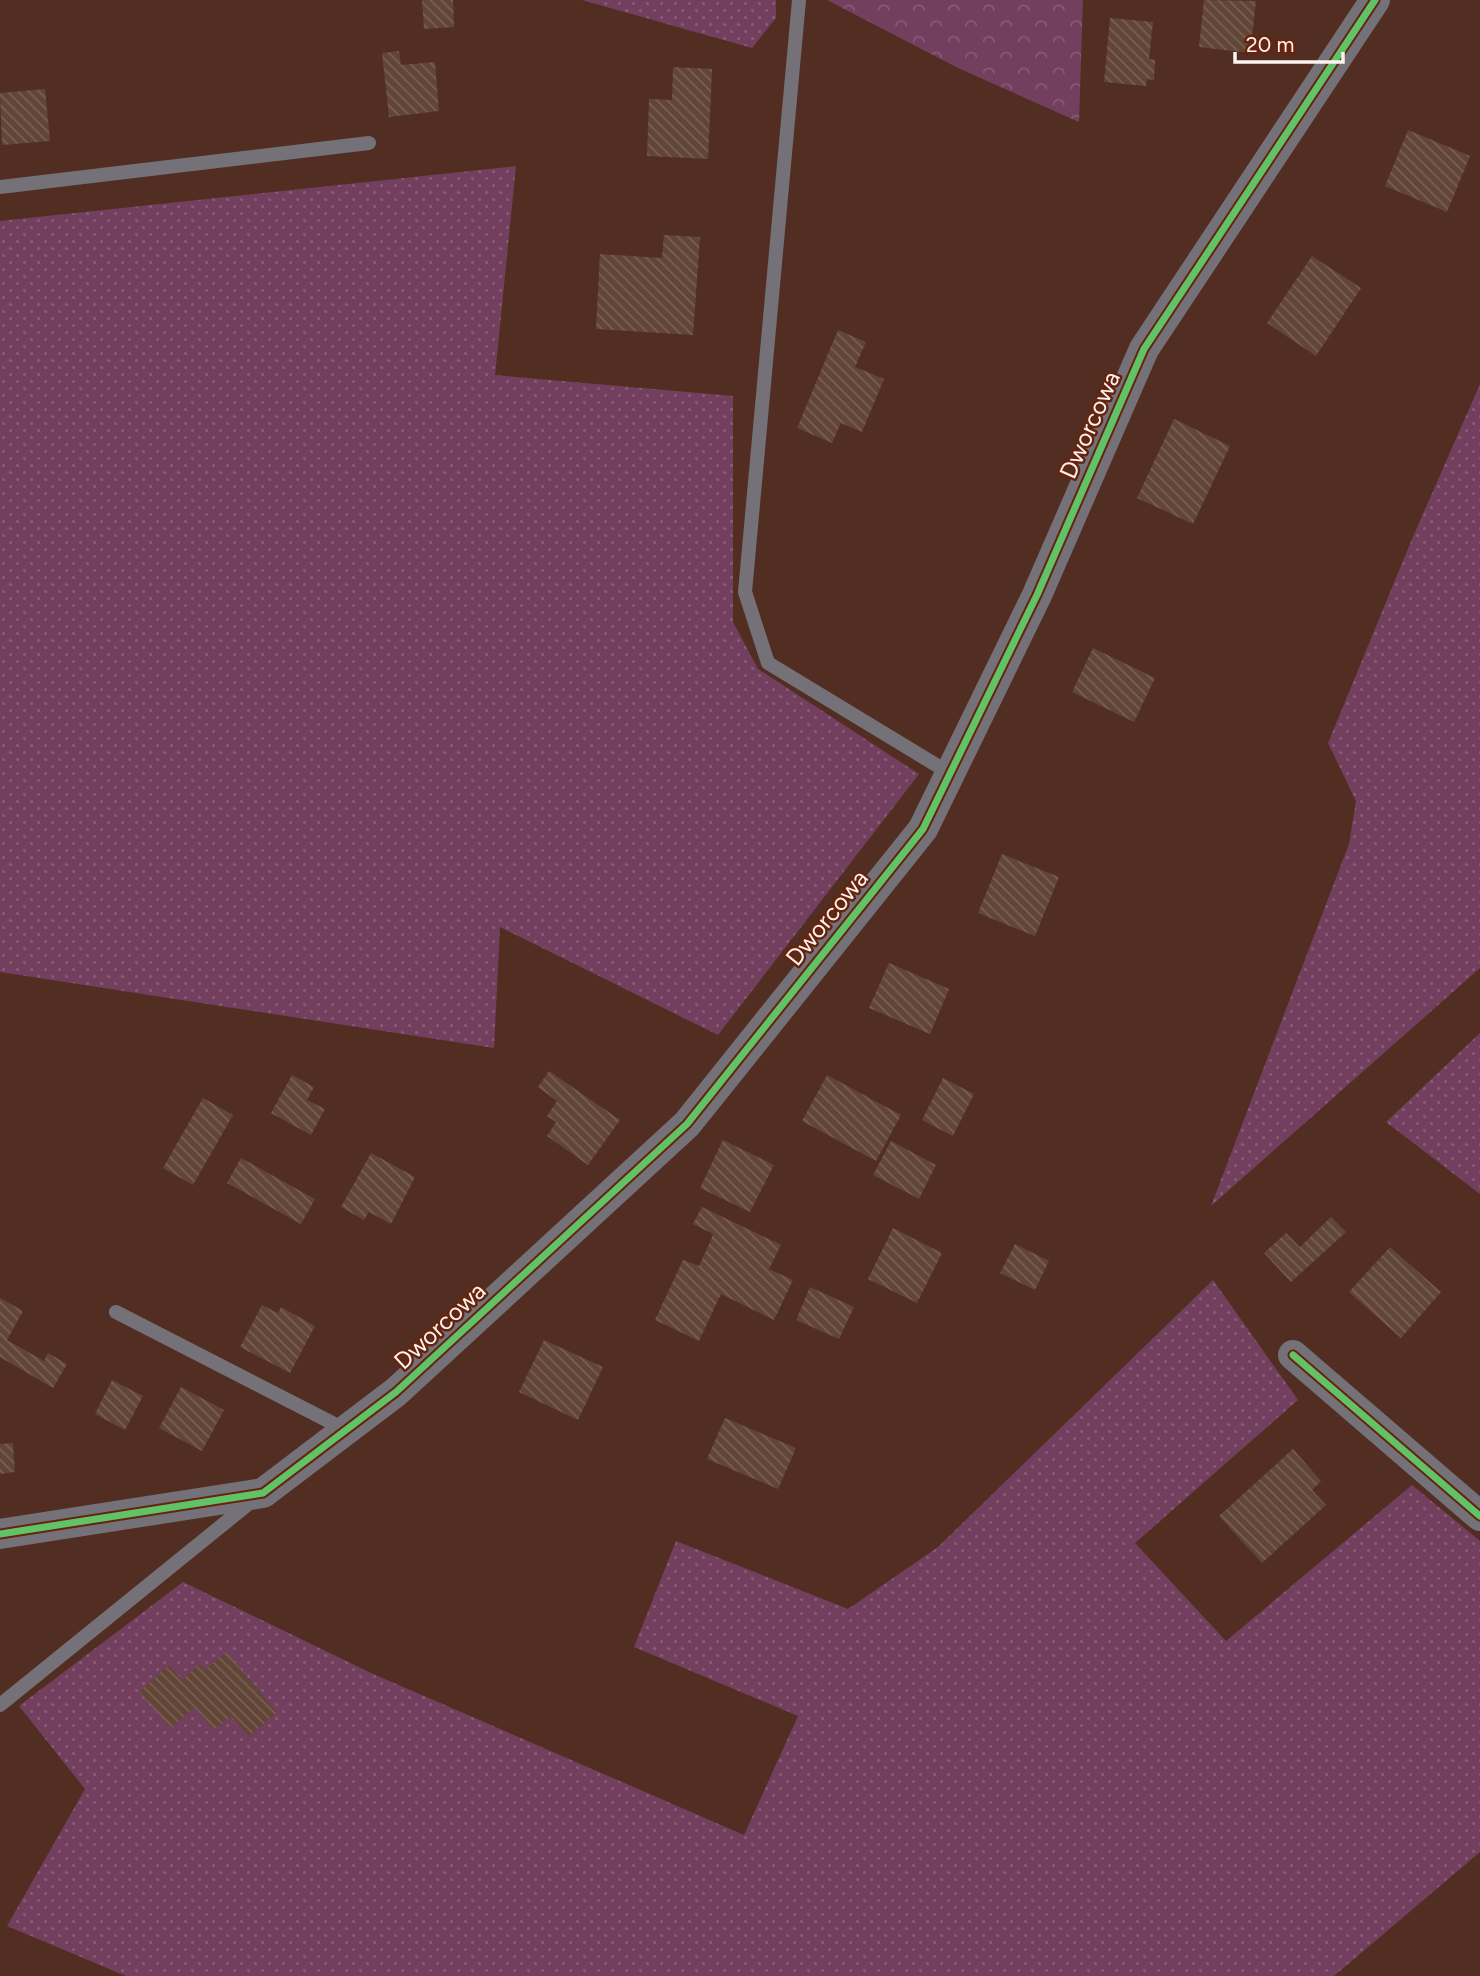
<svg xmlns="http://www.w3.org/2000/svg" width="1480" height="1976" font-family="Figtree,sans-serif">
<defs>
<pattern id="grass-dots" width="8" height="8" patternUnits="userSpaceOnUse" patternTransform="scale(1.75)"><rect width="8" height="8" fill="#723f5f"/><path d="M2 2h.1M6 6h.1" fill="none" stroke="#875b76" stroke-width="1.8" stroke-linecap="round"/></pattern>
<pattern id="forest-crowns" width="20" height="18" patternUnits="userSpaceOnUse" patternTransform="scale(1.75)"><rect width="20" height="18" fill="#723f5f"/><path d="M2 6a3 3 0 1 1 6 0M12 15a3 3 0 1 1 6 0" fill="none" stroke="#875b76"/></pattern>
<pattern id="building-back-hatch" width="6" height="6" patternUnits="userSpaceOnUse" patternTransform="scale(1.75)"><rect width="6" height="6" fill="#614536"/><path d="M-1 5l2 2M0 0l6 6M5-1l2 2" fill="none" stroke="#796053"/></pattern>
</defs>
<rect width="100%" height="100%" fill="#522e22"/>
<path fill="url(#grass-dots)" d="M582,0H776V18L752,48Z
M516,166L495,375L733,396V622L758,669L919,774L718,1035L500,927L494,1048L0,972V221Z
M1480,384V968L1211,1206L1349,844L1356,801L1328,743L1412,539Z
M1480,1033V1194L1386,1122Z
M1213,1280L1298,1400L1135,1543L1226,1641L1412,1485L1480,1541V1852L1334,1976H126L7,1926L85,1789L19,1706L183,1582L371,1673L744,1835L798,1716L634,1647L676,1541L848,1609L938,1547Z"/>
<path fill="url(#forest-crowns)" d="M827,0H1083L1079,122L958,68Z"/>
<path fill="url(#building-back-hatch)" d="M422,0H453L454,27L424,29Z
M1204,0L1256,1L1250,53L1199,47Z
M1110,18L1153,22L1149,59L1155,60L1154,80L1147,79L1146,86L1104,82Z
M399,51L401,65L435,62L439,111L389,117L382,53Z
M673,67L712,69L708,159L647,156L649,99L672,100Z
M45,89L50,141L2,145L0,93Z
M1408,130L1470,156L1447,212L1385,186Z
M664,235L700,237L693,335L596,329L600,254L662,258Z
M1312,256L1361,288L1316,356L1267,323Z
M838,330L866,342L855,367L884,379L862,432L841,423L832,443L797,428Z
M1174,419L1230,446L1193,524L1137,498Z
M1093,648L1155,678L1134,722L1072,692Z
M1002,854L1059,877L1035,936L978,913Z
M889,963L949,989L930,1034L869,1008Z
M549,1071L620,1120L588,1165L547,1136L556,1122L547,1116L557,1101L538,1087Z
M292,1075L314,1087L307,1100L325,1109L311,1135L271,1113Z
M827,1075L901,1115L876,1161L802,1121Z
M943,1078L974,1094L953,1136L922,1120Z
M203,1098L233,1115L193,1185L163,1168Z
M723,1140L774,1165L750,1212L700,1188Z
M891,1141L936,1165L919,1199L873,1175Z
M371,1153L415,1177L391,1224L369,1212L364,1220L341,1207Z
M241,1158L315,1199L301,1224L227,1183Z
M702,1207L781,1245L769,1269L793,1280L774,1320L721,1294L699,1341L655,1320L683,1260L699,1266L710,1242L713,1234L693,1224Z
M1331,1217L1346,1232L1291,1282L1264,1253L1286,1233L1300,1247Z
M893,1228L942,1253L917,1303L868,1279Z
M1015,1244L1049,1261L1035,1290L1000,1273Z
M1390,1247L1441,1292L1401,1338L1349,1292Z
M810,1287L854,1307L839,1339L796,1320Z
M0,1298L23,1311L7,1340L44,1361L48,1353L67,1364L53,1388L0,1357Z
M262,1305L278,1313L281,1307L315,1326L290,1373L240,1347Z
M544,1340L603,1367L578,1420L519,1392Z
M112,1380L143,1396L125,1430L95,1414Z
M181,1387L224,1410L202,1451L159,1428Z
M725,1418L796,1448L778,1489L707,1459Z
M13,1443L15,1472L0,1474V1444Z
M1293,1449L1321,1481L1312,1490L1326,1505L1262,1563L1219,1516Z
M226,1652L277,1712L249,1736L231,1716L214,1730L194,1707L171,1728L139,1692L169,1665L182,1680L200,1664L205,1670Z"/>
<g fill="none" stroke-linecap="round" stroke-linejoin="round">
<path stroke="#757178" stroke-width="14" d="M799,0L745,592L768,663L951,774
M0,187L369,143
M116,1312L346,1430
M0,1705L252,1501"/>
<path stroke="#757178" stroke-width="30" d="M1293,1355L1480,1516
M0,1534L263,1493L396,1392L687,1124L923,829L1037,595L1144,349L1375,0"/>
<defs>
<path id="cycleway" d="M1293,1355L1480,1516
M0,1534L263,1493L396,1392L687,1124L923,829L1037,595L1144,349L1375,0"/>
</defs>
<use href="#cycleway" stroke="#66240e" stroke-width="11"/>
<use href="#cycleway" stroke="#61c268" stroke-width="7"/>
</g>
<g text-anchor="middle" stroke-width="5" stroke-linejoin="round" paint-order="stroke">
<g font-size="24" fill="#fbf3f0" stroke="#66240e">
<text transform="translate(1090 425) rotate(-66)" y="8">Dworcowa</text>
<text transform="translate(827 918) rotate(-51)" y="8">Dworcowa</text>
<text transform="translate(440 1326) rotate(-43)" y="8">Dworcowa</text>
</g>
</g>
<path d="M1235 52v10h108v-10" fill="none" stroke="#fbf3f0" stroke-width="3.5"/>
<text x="1246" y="52" font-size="21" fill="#fbf3f0" stroke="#66240e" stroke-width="5" paint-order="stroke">20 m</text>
</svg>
